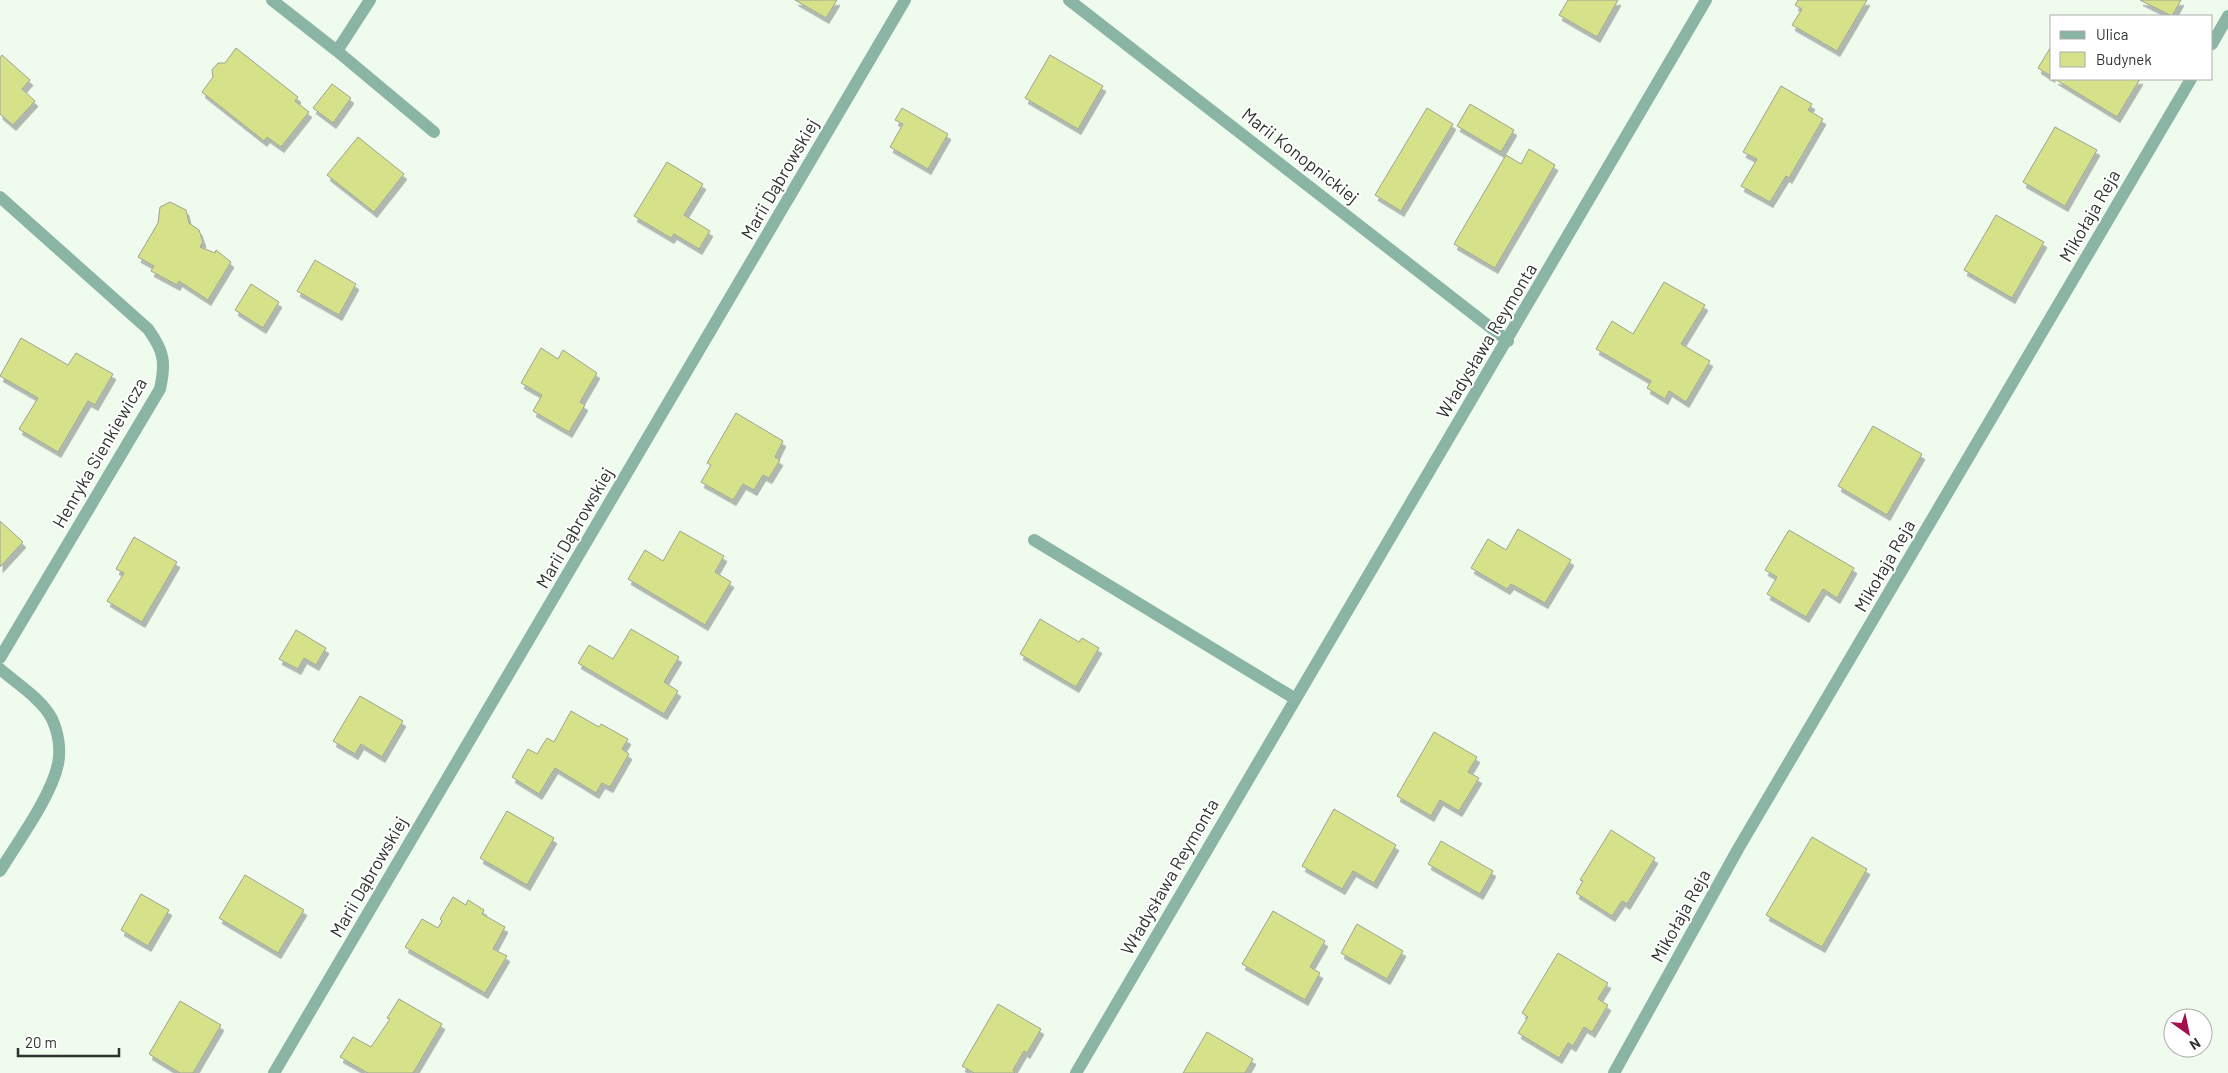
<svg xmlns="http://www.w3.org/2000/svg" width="2228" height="1073" font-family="Barlow,sans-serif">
<defs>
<filter id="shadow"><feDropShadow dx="3" dy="5.5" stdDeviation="0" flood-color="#0004"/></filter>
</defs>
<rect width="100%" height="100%" fill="#eefbed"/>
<path fill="#d5e28a" stroke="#9fa292" filter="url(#shadow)" d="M795,0H837L826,18Z
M1568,0H1618L1597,37L1559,15Z
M1798,0H1867L1837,51L1792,25L1802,9L1795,5Z
M2140,0H2181L2172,16Z
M2052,45V77L2038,68Z
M236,48L298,97L295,101L309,112L281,147L267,137L264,141L202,92L213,77L212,70L218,63H225Z
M2,55L30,80L22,89L35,101L13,125L0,114V58Z
M1050,55L1103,86L1078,129L1025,98Z
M2055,79H2140L2117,117Z
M332,84L351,98L333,123L313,108Z
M1781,86L1812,104L1808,110L1823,119L1789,178L1786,176L1770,202L1741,186L1757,159L1743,152Z
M1470,104L1514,130L1501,152L1457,126Z
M902,108L948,134L928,169L890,147L903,124L895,120Z
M1427,108L1453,124L1401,211L1375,195Z
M2055,127L2097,150L2065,206L2023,182Z
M358,137L404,174L374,212L327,175Z
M1529,149L1555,165L1495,268L1454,244L1506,155L1521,164Z
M667,162L703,184L684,215L710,231L699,249L674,234L671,238L634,216Z
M170,202L186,210L189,223L199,230L203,242L200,247L215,253L216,250L231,262L208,300L179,281L177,285L151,271L154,266L138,257L158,223L160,207Z
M1996,215L2044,242L2012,298L1964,270Z
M315,260L356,284L339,315L297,291Z
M1664,282L1705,305L1681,344L1710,361L1686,402L1669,391L1665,399L1647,388L1651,381L1596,349L1612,321L1633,334Z
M251,284L279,302L263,328L235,310Z
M21,338L68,365L76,353L113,374L95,405L88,401L58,452L19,429L38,398L0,376Z
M541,348L558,359L563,350L597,373L580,402L585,405L569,432L533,411L542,395L521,383Z
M736,413L783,441L775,457L780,460L769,478L763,475L754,490L743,484L733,500L701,482L711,465L707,463Z
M1873,426L1922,454L1887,515L1838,486Z
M0,521L23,542L0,567Z
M1518,529L1571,560L1545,603L1511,584L1507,589L1471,568L1488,539L1506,550Z
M1789,530L1854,568L1837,598L1823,589L1806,617L1767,594L1777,577L1765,570Z
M680,531L724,556L715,572L731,582L705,625L628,579L645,550L663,561Z
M134,537L177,562L142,622L107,601L124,573L116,569Z
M1040,619L1079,642L1082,638L1099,648L1076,687L1020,654Z
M631,629L679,657L664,682L678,691L664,714L578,663L589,645L613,659Z
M296,630L326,648L316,665L304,658L298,669L279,659Z
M360,696L403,721L382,757L361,744L355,754L333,741Z
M571,711L599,727L601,724L628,739L622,749L629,754L610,787L602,783L596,793L555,768L539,794L512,777L528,749L537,754L547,738L554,742Z
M1434,732L1477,757L1468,772L1479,778L1459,811L1440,800L1431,816L1397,796Z
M1334,809L1396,845L1374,883L1353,871L1342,889L1302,866Z
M507,811L554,838L527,885L480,858Z
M1611,830L1655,858L1627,904L1622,901L1612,916L1576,893L1583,881L1580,880Z
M1812,837L1867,869L1822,947L1766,915Z
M1441,841L1493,871L1480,894L1428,864Z
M245,875L304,910L278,953L219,918Z
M141,894L169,910L148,946L121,930Z
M453,897L466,905L468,900L484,910L482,914L505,927L493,949L507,956L485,993L405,947L422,919L438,928L442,921L440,919Z
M1273,911L1325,941L1310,967L1320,973L1305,1000L1242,964Z
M1357,924L1403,951L1387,979L1341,953Z
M1558,953L1608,983L1598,999L1608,1005L1592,1032L1584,1027L1573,1046L1568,1043L1559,1058L1518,1033L1528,1017L1522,1013Z
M399,999L442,1024L413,1073H368L340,1057L353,1037L371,1047L390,1019L387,1018Z
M180,1001L221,1025L193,1073H180L149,1054Z
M998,1004L1041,1029L1027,1053L1024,1051L1013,1070L1015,1073H974L962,1066Z
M1207,1032L1253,1059L1245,1073H1183Z"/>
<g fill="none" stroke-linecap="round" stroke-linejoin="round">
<path stroke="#8ab4a4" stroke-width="12" d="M272,0L337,51L434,132
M337,51L370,0
M0,197L148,329C164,351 166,362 160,389L0,658"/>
<path stroke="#8ab4a4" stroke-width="12" d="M1069,0L1508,341
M2212,44L2228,16
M1034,540L1294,698
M0,669C16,683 42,699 52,719C58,732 61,749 58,764C51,797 18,841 0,871
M274,1073L905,0
M1076,1073C1284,714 1498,359 1706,0
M1614,1073L1738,849L2191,79"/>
</g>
<g text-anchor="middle" stroke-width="4" stroke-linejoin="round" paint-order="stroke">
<g font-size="18" fill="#2e332e" stroke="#fff">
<text transform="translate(1300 156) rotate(38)" y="6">Marii Konopnickiej</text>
<text transform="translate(780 179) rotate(-60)" y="6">Marii Dąbrowskiej</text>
<text transform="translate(2090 216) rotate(-60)" y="6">Mikołaja Reja</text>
<text transform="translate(1487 341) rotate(-59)" y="6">Władysława Reymonta</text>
<text transform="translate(100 453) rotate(-60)" y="6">Henryka Sienkiewicza</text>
<text transform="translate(575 528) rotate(-60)" y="6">Marii Dąbrowskiej</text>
<text transform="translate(1885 566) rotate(-60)" y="6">Mikołaja Reja</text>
<text transform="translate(369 877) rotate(-60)" y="6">Marii Dąbrowskiej</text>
<text transform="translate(1170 877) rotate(-60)" y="6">Władysława Reymonta</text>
<text transform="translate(1681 916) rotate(-61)" y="6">Mikołaja Reja</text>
</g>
</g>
<rect x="2050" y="15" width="162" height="65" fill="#ffffff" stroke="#abadab"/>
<rect x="2060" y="31" width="25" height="8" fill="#8ab4a4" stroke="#abadab"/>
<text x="2096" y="40" font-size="15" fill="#2e332e">Ulica</text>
<rect x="2060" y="52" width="25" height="15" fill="#d5e28a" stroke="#abadab"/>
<text x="2096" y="65" font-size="15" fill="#2e332e">Budynek</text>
<g transform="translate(2188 1033) rotate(147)"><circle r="24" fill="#ffffff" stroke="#abadab"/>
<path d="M0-4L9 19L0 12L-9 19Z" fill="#a40e4b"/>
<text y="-8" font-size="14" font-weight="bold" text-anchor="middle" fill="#2e332e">N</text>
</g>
<path d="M18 1048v8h101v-8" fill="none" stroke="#2e332e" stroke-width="2.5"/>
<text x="25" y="1048" font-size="15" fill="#2e332e" stroke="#ffffff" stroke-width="4" paint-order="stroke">20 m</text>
</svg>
